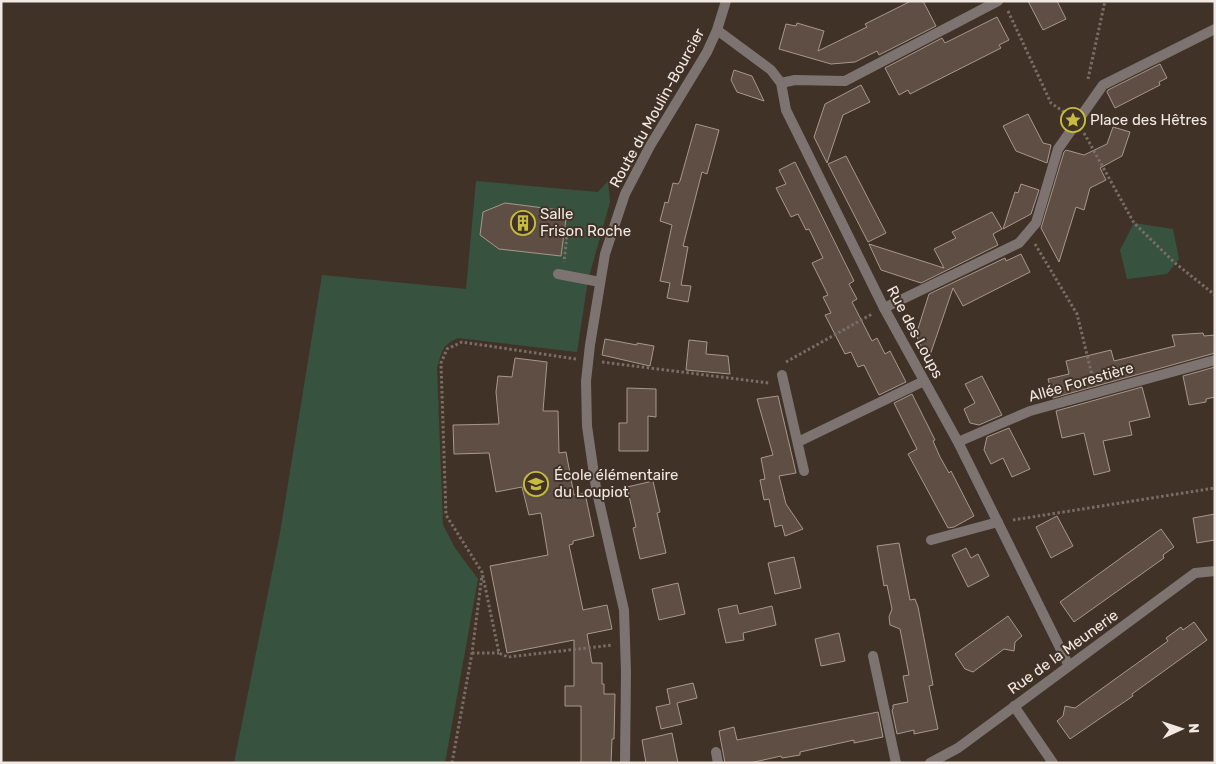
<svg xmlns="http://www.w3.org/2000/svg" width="1216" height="764" font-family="Rubik,sans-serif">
<rect width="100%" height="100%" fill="#413228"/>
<path fill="#375340" d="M476,181L598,192L608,181L610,202L588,280L577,352L458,338C442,345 442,351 437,368L443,525L455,548L478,579L445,763H234L280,533L322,275L466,289Z
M1134,223L1173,229L1179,259L1167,274L1127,279L1120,250Z"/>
<path fill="#5e4e44" stroke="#a8978b" d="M911,1H923L936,26L879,55L877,51L855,62L831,64L779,49L786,24L796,26L797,23L824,31L818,51L867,27L865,24Z
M1028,1H1057L1066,19L1043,30Z
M997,17L1009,40L999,45L1001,48L910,94L908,90L899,95L885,68L942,38L945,43Z
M1160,64L1167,78L1159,82L1160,85L1115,108L1107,92L1108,90Z
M734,70L752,76L764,101L737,92L731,80Z
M861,85L870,102L843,115L827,163L814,137L825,104Z
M1028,114L1043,143L1051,145L1047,163L1016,151L1003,126Z
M696,124L719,130L707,174L702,172L683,246L688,247L681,285L691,286L688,302L667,298L670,283L660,281L672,225L660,221L665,202L668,203L673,183L678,184L680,181Z
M1113,127L1130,132L1122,156L1100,168L1106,180L1090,188L1084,210L1076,207L1059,262L1041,228L1064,152L1066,150L1084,155L1107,144Z
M846,156L886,233L868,242L828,164Z
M795,162L854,281L849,284L857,299L852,302L872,341L877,338L885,354L890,351L906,382L879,395L864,365L858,367L851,352L845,354L825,315L831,313L823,297L828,295L812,263L823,258L809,229L806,230L798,214L791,217L776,188L786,184L779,170Z
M1021,184L1039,190L1031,214L1003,229L1015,192L1018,193Z
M505,203L567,211L561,256L499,249L480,235L483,212Z
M992,212L1002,229L993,234L998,245L921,283L881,270L869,244L944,268L934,249L956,238L952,232Z
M1021,254L1030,272L963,306L953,288L928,361L916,335L929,294L1005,258L1006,261Z
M1203,333L1204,336L1215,335V353L1053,398L1048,379L1069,374L1066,361L1111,350L1114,361L1175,346L1172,335Z
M605,339L637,345V343L654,346L650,366L602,355Z
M689,340L707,342L706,354L728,356L730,374L686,370Z
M515,358L547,362L543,411H558L559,453L566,452L574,495L585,493L594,536L573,541V544L569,545L583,610L607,605L612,629L587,634L592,663H602V684H604V694H615L614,739H612L611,763H581V706H565V686H574V640L507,653L490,566L548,555L541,513L529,515L522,487L496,492L489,453L454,454L453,425L499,424L496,392L498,376L512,377Z
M1215,367V397L1206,399V402L1189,405L1183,376Z
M982,376L1002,415L979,425L970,423L964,409L975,403L965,384Z
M1142,387L1150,417L1129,422L1132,435L1103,441L1110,471L1094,475L1084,433L1062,438L1056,411Z
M627,388L656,389V417L648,416V451H619V423H627Z
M912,394L935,440L933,441L940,457L949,473L951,471L974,516L954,527L948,528L908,454L917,449L894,403Z
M778,396L796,473L779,476L786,504L803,529L785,536L782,525L775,527L769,499L764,500L760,480L765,479L761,458L773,455L757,399Z
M1009,428L1030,469L1012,477L1003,458L991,464L984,450L987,437Z
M653,481L660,512L657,513L666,553L640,559L633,528L636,527L627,487Z
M1215,514V540L1197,543L1193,518Z
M1057,516L1073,546L1051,558L1036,527Z
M1161,529L1174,547L1163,555L1164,558L1074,622L1060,602Z
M899,543L910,600L915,599L918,607L933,685L929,686L938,729L914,734V730L897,734L892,710L893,709V705L908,702L903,676L909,675L900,629L890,625L889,617L892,609L887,585L884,586L877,546Z
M966,548L971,558L978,554L989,576L968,587L952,555Z
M794,557L801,588L775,594L768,563Z
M678,583L685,614L659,620L652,589Z
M737,605L739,614L772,606L776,625L743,633L744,640L726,643L718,609Z
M1008,616L1022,636L1015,642L1014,651L1004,649L973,672L965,669L955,654Z
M1194,622L1207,640L1132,694L1133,696L1070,739L1057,721L1063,716L1065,706L1075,708L1168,641L1166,638L1181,627L1183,630Z
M839,633L845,661L821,666L815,639Z
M693,683L697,698L677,703L682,724L661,729L656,707L670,704L667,689Z
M878,712L883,737L854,743V740L800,752V755L782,758L781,756L750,763H725L719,731L734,727L737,740Z
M672,733L678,763H646L642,740Z"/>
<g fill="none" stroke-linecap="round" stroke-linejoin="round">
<path stroke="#7a6d65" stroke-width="3" stroke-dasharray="2.5 2.5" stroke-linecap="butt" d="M1008,11L1051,103L1067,114
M1088,79L1105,1
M1084,133L1134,223L1175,263L1215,295
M564,234L567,235L564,262
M1035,244L1077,314L1093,379
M576,359L462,342L447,349L441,363L446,515L482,572L499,653L508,657L613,645
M602,362L769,383
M786,362L872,314
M1013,520L1215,488
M472,653H499
M452,763L472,653L482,575"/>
<path stroke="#7d7471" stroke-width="10" d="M558,274L600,282
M884,308L1019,243L1036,223L1058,149L1103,85L1215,29
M782,375L804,471
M798,442L924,381
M931,540L998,522
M873,656L896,763
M716,752L718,763"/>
<path stroke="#7d7471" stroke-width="10" d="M717,30L771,70L781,83L786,110L884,308L958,442L1069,666
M781,83L795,80L845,81L998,1
M958,442L1030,411L1215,360
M1014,706L1053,763
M625,763L626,672L624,610L596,488L587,426L586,381L590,345L605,254L625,194L650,146L707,52L717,30L726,1
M930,763L958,748L1195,573L1215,571"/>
</g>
<defs>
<symbol id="sight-ring" viewBox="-11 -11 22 22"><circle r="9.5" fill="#413228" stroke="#c6bc3d" stroke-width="1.5"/><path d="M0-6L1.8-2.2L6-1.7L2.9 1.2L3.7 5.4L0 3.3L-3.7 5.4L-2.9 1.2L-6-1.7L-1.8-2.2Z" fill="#c6bc3d"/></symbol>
<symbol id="building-ring" viewBox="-11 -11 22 22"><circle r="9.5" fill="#413228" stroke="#c6bc3d" stroke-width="1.5"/><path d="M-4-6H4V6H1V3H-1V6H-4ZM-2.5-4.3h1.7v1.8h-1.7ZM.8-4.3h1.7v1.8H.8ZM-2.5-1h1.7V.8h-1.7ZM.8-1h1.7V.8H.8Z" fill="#c6bc3d"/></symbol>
<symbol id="school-ring" viewBox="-11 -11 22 22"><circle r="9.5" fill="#413228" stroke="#c6bc3d" stroke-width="1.5"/><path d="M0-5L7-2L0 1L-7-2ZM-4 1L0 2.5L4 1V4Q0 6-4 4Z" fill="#c6bc3d"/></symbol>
</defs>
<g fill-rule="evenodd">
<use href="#sight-ring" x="1059" y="106" width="28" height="28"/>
<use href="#building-ring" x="509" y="209" width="28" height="28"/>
<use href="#school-ring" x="522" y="470" width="28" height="28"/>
</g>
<g text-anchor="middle" stroke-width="4" stroke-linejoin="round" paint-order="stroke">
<g font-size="15" fill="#f2e9e3" stroke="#413228">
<text transform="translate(657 108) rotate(-61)" y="5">Route du Moulin-Bourcier</text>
<text transform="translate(915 332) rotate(62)" y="5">Rue des Loups</text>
<text transform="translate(1081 382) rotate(-16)" y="5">Allée Forestière</text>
<text transform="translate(1063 652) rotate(-36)" y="5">Rue de la Meunerie</text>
</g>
<g font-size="15" fill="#f2e9e3" stroke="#413228" text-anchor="start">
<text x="1090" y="125">Place des Hêtres</text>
<text x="540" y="219">Salle<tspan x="540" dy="17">Frison Roche</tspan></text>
<text x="554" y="480">École élémentaire<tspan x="554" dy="17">du Loupiot</tspan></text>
</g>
</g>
<rect width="1216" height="764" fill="none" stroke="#f2e9e3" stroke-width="5"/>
<g transform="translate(1181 729) rotate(87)" stroke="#413228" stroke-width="4" paint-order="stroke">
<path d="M0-4L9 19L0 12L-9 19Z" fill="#f2e9e3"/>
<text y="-8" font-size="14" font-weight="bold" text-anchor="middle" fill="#f2e9e3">N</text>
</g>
</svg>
